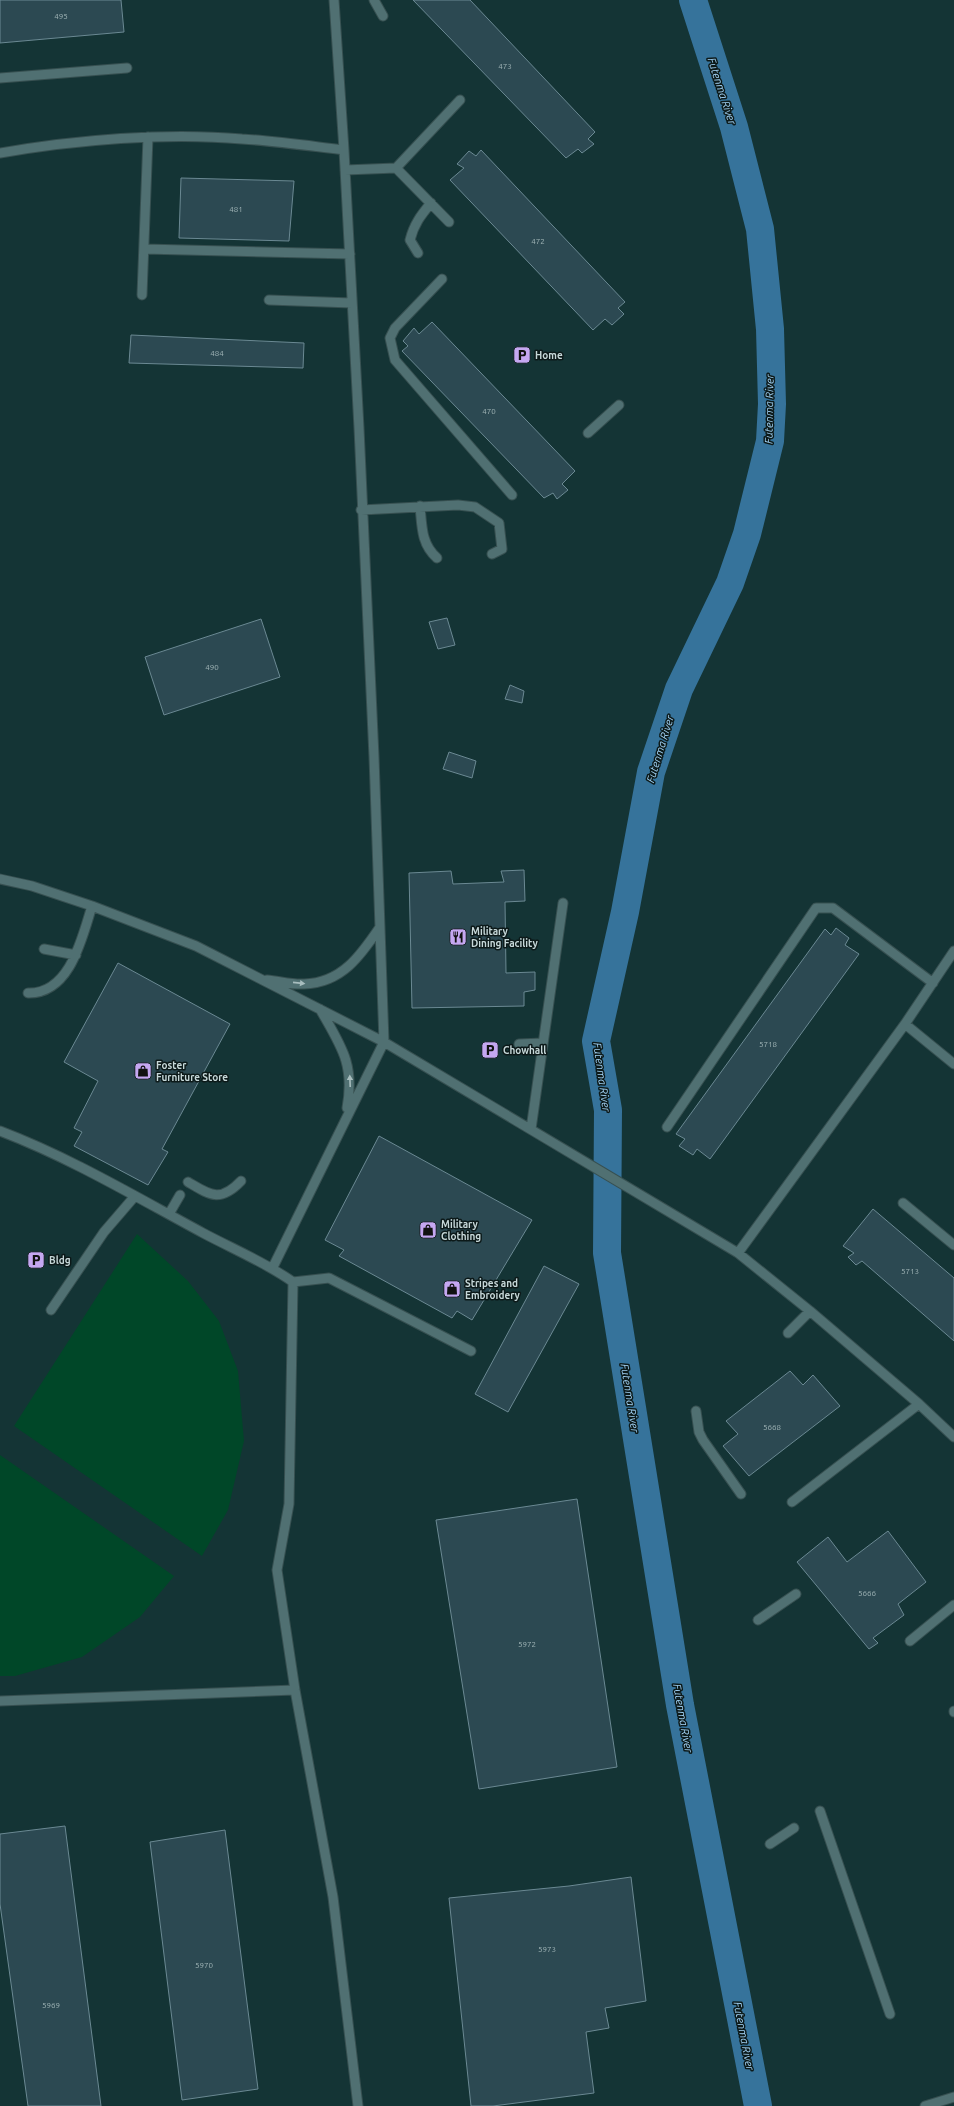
<svg xmlns="http://www.w3.org/2000/svg" width="954" height="2106" font-family="Ubuntu,sans-serif">
<rect width="100%" height="100%" fill="#143435"/>
<path fill="#004728" d="M137,1234L188,1281L219,1321L238,1371L244,1441L228,1510L202,1556L14,1426Z
M0,1455L174,1576L140,1617L82,1657L15,1676H0Z"/>
<g fill="none" stroke-linecap="round" stroke-linejoin="round">
<path stroke="#36739b" stroke-width="28" d="M693,0L734,127L760,229L770,329L772,404L770,441L747,534L730,583L679,689L651,772L625,912L596,1041L608,1110L607,1253L680,1705L758,2106"/>
</g>
<path fill="#2c4952" stroke="#6b8993" d="M0,0H121L124,32L0,43Z
M413,0H470L595,132L588,139L594,144L582,153L578,149L566,158Z
M481,150L625,302L618,308L624,314L612,325L605,319L593,330L450,180L464,168L457,164L469,151L476,156Z
M181,178L294,181L289,241L179,238Z
M432,322L575,471L562,484L568,490L557,499L553,493L544,498L402,351L408,346L403,341L414,328L419,334Z
M131,335L304,343L303,368L129,363Z
M447,618L455,645L438,649L429,622Z
M261,619L280,677L164,715L145,657Z
M510,685L524,691L522,703L505,699Z
M449,752L476,761L472,778L443,769Z
M524,870L525,901L505,902L506,973L535,972V990L524,992V1006L412,1008L409,873L451,871L453,884L504,882L501,871Z
M836,928L849,938L845,945L859,954L710,1159L697,1149L693,1155L679,1146L685,1139L676,1134L825,929L831,935Z
M118,963L230,1024L162,1149L168,1152L148,1185L74,1146L82,1132L74,1128L98,1081L64,1062Z
M379,1136L532,1220L472,1320L457,1311L452,1318L339,1256L344,1250L325,1240Z
M873,1209L954,1278V1341L862,1261L856,1265L848,1257L854,1253L843,1246Z
M544,1266L579,1284L508,1412L475,1394Z
M790,1371L803,1385L813,1375L840,1406L749,1476L723,1446L738,1434L726,1421Z
M577,1499L617,1767L479,1789L436,1520Z
M888,1531L926,1582L898,1604L904,1615L873,1638L878,1643L869,1649L797,1562L828,1537L847,1562Z
M65,1826L101,2106H28L0,1904V1834Z
M225,1830L258,2089L182,2100L150,1842Z
M631,1877L646,2001L605,2008L609,2028L586,2032L594,2093L493,2106H471L449,1898L569,1886Z"/>
<g fill="none" stroke-linecap="round" stroke-linejoin="round">
<defs>
<path id="service" d="M374,0L383,16
M0,78L127,68
M0,153C75,140 166,132 242,139C276,141 310,146 344,150
M396,168L449,222
M345,170L396,168L460,100
M144,249L350,254
M418,253L410,240C414,224 421,215 431,203
M442,279L395,328L390,338L395,360L512,495
M142,295L148,137
M269,300L352,303
M588,433L619,405
M420,506C422,526 421,544 437,558
M361,510L458,505L475,507L499,523L502,549L492,554
M0,879L32,886L92,906L196,946L384,1042L738,1253L810,1311L919,1404L954,1437
M44,949L76,955
M267,980C279,981 293,985 304,984C342,983 361,955 380,927
M28,993C70,994 82,938 92,906
M320,1009C341,1046 355,1064 347,1108
M905,1024L954,1064
M519,1044L543,1043
M667,1127L816,908H833L933,983
M531,1129L563,903
M0,1131C71,1158 136,1197 203,1233C233,1249 265,1262 293,1282L289,1504L277,1570L295,1690L333,1897L358,2106
M188,1182C210,1195 220,1203 241,1181
M903,1203L954,1245
M169,1214L180,1195
M738,1253L905,1024L954,951
M273,1267L384,1042L374,757L359,428L344,150L334,0
M293,1282L329,1278L471,1351
M51,1310L104,1232L135,1196
M788,1333L810,1311
M696,1411L699,1432L703,1440L741,1494
M792,1502L919,1404
M758,1620L796,1594
M910,1641L954,1605
M0,1701L295,1690
M954,1711V1712
M820,1811L890,2014
M770,1844L794,1828
M925,2106L954,2097"/>
</defs>
<use href="#service" stroke="#375051" stroke-width="11"/>
<use href="#service" stroke="#507072" stroke-width="9"/>
</g>
<defs><path id="oneway-solid" d="M-6-.8H1V-3.2L6.5 0L1 3.2V.8H-6Z"/></defs>
<g fill="#a8bdbe">
<use href="#oneway-solid" transform="translate(299 983) rotate(6)"/>
<use href="#oneway-solid" transform="translate(350 1081) rotate(-92)"/>
</g>
<defs>
<symbol id="parking-square" viewBox="-11 -11 22 22"><rect x="-9" y="-9" width="18" height="18" rx="4" fill="#c5a7f1" stroke="#0c1919"/><path d="M-3.5-5.5H1a3.5 3.5 0 0 1 0 7H-1V5.5H-3.5ZM-1-3.4V-.6H.8a1.4 1.4 0 0 0 0-2.8Z" fill="#111"/></symbol>
<symbol id="restaurant-square" viewBox="-11 -11 22 22"><rect x="-9" y="-9" width="18" height="18" rx="4" fill="#c5a7f1" stroke="#0c1919"/><path d="M-5-6h1v4h1v-4h1v4h1v-4h1v5L-1.5 .5V6h-2V.5L-5-1ZM5-6V6H3V1.5H1.5Q1.5-4 5-6Z" fill="#111"/></symbol>
<symbol id="shop-square" viewBox="-11 -11 22 22"><rect x="-9" y="-9" width="18" height="18" rx="4" fill="#c5a7f1" stroke="#0c1919"/><path d="M-5-2.5h2.3a2.7 3.5 0 0 1 5.4 0H5L5.5 6h-11ZM-1.5-2.5h3a1.5 2.3 0 0 0-3 0Z" fill="#111"/></symbol>
</defs>
<g fill-rule="evenodd">
<use href="#parking-square" x="512" y="345" width="20" height="20"/>
<use href="#restaurant-square" x="448" y="927" width="20" height="20"/>
<use href="#parking-square" x="480" y="1040" width="20" height="20"/>
<use href="#shop-square" x="133" y="1061" width="20" height="20"/>
<use href="#shop-square" x="418" y="1220" width="20" height="20"/>
<use href="#parking-square" x="26" y="1250" width="20" height="20"/>
<use href="#shop-square" x="442" y="1279" width="20" height="20"/>
</g>
<g text-anchor="middle" stroke-width="3" stroke-linejoin="round" paint-order="stroke">
<g font-size="8" fill="#a0b4b6">
<text x="61" y="19">495</text>
<text x="505" y="69">473</text>
<text x="236" y="212">481</text>
<text x="538" y="244">472</text>
<text x="217" y="356">484</text>
<text x="489" y="414">470</text>
<text x="212" y="670">490</text>
<text x="768" y="1047">5718</text>
<text x="910" y="1274">5713</text>
<text x="772" y="1430">5668</text>
<text x="867" y="1596">5666</text>
<text x="527" y="1647">5972</text>
<text x="547" y="1952">5973</text>
<text x="204" y="1968">5970</text>
<text x="51" y="2008">5969</text>
</g>
<g font-size="10" font-weight="bold" fill="#c6d7d8" stroke="#0c1919" text-anchor="start">
<text x="535" y="359">Home</text>
<text x="471" y="935">Military<tspan x="471" dy="12">Dining Facility</tspan></text>
<text x="503" y="1054">Chowhall</text>
<text x="156" y="1069">Foster<tspan x="156" dy="12">Furniture Store</tspan></text>
<text x="441" y="1228">Military<tspan x="441" dy="12">Clothing</tspan></text>
<text x="49" y="1264">Bldg</text>
<text x="465" y="1287">Stripes and<tspan x="465" dy="12">Embroidery</tspan></text>
</g>
<g font-size="11" font-style="italic" fill="#a2d3f6" stroke="#0c1919">
<text transform="translate(722 91) rotate(72)" y="4">Futenma River</text>
<text transform="translate(769 409) rotate(-89)" y="4">Futenma River</text>
<text transform="translate(660 749) rotate(-73)" y="4">Futenma River</text>
<text transform="translate(602 1077) rotate(82)" y="4">Futenma River</text>
<text transform="translate(630 1398) rotate(81)" y="4">Futenma River</text>
<text transform="translate(683 1718) rotate(80)" y="4">Futenma River</text>
<text transform="translate(744 2036) rotate(79)" y="4">Futenma River</text>
</g>
</g>
</svg>
